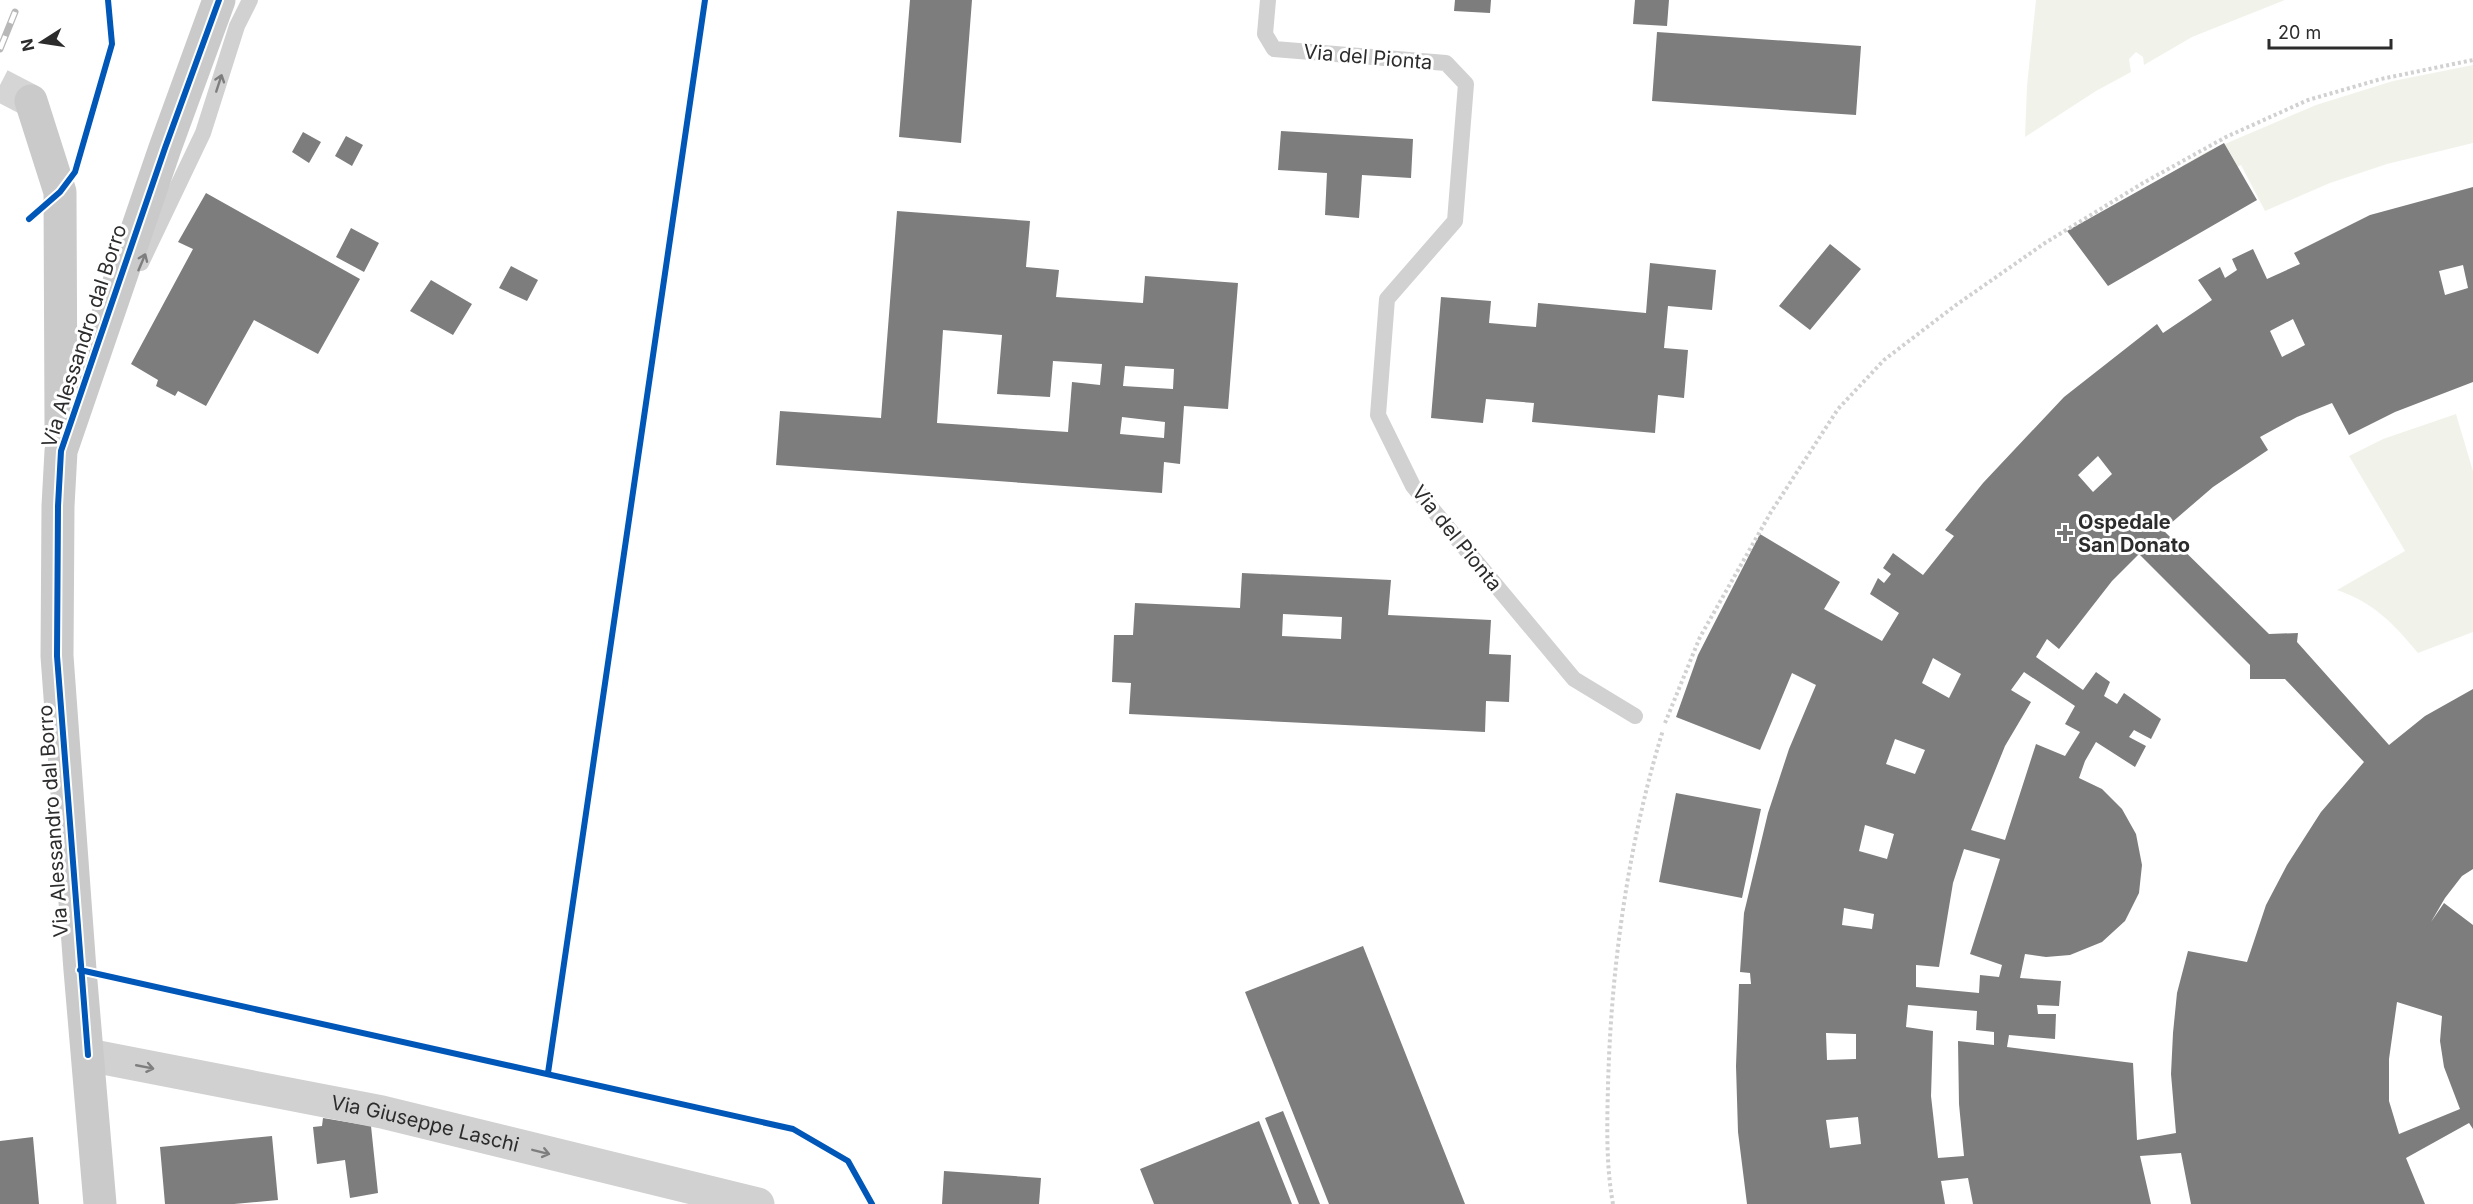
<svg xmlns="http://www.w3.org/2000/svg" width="2473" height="1204" font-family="Inter,sans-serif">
<rect width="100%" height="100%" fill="#fff"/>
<path fill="#f1f3eb" d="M2036,0H2285L2192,37L2144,65L2143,57L2136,52L2129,59L2131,72L2096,91L2025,137L2027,86Z
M2473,65V143L2387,164L2330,183L2265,211L2241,165L2194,190L2182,166L2206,152L2316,105L2393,81Z
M2456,414L2473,471V632L2418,653C2393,623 2374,603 2337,590L2405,551L2349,456L2383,439Z"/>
<path fill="#7d7d7d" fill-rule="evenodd" d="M910,0H972L961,143L899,137Z
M1455,0H1491L1490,13L1454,11Z
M1635,0H1669L1667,26L1633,24Z
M1657,32L1861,46L1856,115L1652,101Z
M1281,131L1413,139L1411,178L1362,175L1359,218L1325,215L1327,173L1278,170Z
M303,132L321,142L309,163L292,152Z
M346,136L363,145L352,166L335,156Z
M2224,143L2257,200L2108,286L2067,231Z
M2473,187V382L2395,412L2349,435L2332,403L2297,417L2260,437L2268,450L2213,487L2163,530L2269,634L2298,633L2297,642L2389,745L2425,716L2473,689V869L2462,876L2445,898L2431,922L2444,903L2473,925V1129L2469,1123L2406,1158L2425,1204H2191L2181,1153L2140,1156L2151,1204H1973L1968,1178L1941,1181L1945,1204H1747L1738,1132L1736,1066L1739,984H1751L1750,973L1740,972L1744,913L1768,813L1789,749L1816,685L1792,673L1760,750L1676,717L1698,655L1760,534L1840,582L1824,609L1882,641L1899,613L1870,594L1878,578L1884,583L1891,574L1883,568L1893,553L1923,575L1954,536L1945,530L1983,483L2064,397L2157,324L2163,333L2212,300L2198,280L2220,267L2225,278L2237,270L2232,259L2253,249L2267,279L2300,264L2294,253L2370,215ZM2463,265L2468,288L2445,295L2439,271ZM2293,319L2305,345L2282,357L2270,331ZM2098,456L2112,474L2093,492L2078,475ZM2139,554L2250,665V679H2285L2364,762L2321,812L2287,865L2266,905L2247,962L2188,951L2177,993L2173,1033L2171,1074L2176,1133L2137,1140L2133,1063L2007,1047L2009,1035L2055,1039L2056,1014H2038L2037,1005L2059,1006L2061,981L2020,978L2025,954L2046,957L2070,955L2102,942L2125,921L2139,893L2142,865L2136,834L2122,809L2102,789L2079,778L2085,761L2096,742L2135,767L2146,746L2129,737L2134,730L2151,739L2161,719L2124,693L2117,704L2104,696L2110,682L2096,672L2083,690L2036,657L2047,639L2059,649L2112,581ZM1933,658L1961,674L1949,698L1922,683ZM2024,672L2075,706L2065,724L2080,732L2065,756L2036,744L2005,840L1971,830L2005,746L2031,702L2011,690ZM1895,739L1925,750L1915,774L1886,764ZM1865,825L1894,834L1887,859L1859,851ZM1964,849L2000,859L1970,954L2002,965L1999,977L1980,975L1979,993L1916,987V965L1939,967L1953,883ZM1844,908L1874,914L1872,929L1842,925ZM2397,1002L2442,1016L2440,1041L2444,1067L2460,1109L2399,1134L2389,1101V1059ZM1908,1005L1977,1011L1976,1030L1994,1032V1045L1958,1041L1959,1104L1964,1156L1938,1158L1931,1096L1933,1031L1906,1027ZM1826,1033L1856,1034V1059L1827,1060ZM1858,1117L1861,1144L1830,1148L1826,1120Z
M206,193L360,279L318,354L254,320L206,406L178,391L175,396L156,386L158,380L131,364L193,249L178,242Z
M897,211L1030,221L1026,267L1059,270L1056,297L1143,303L1145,276L1238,283L1228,409L1184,406L1180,464L1164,462L1162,493L776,465L780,411L881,418ZM943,330L1002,335L997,394L1050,397L1053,361L1102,364L1100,385L1072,382L1068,432L937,423ZM1125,366L1174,369L1173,389L1123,386ZM1122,417L1165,422L1164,438L1120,434Z
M351,228L379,243L364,272L336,257Z
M1830,244L1861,269L1810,330L1779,306Z
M1650,263L1716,270L1712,310L1668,306L1664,348L1688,350L1684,398L1658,395L1655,433L1532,422L1534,403L1486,399L1483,423L1431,418L1441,297L1491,301L1489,323L1536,327L1538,303L1646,313Z
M511,266L538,280L527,301L499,288Z
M431,280L472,304L453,335L410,311Z
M1242,573L1391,580L1388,615L1491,620L1489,654L1511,655L1509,702L1486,701L1485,732L1129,714L1131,683L1112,682L1114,635H1133L1135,603L1240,608ZM1283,614L1342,617L1341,639L1282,636Z
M1676,793L1761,809L1742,898L1659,882Z
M1363,946L1408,1060L1465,1204H1329L1245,992Z
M1283,1111L1320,1204H1299L1265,1118Z
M323,1118L371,1126L378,1193L350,1198L345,1160L317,1164L313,1127L322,1126Z
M1259,1121L1292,1204H1154L1140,1169Z
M272,1136L278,1200L234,1204H165L160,1147Z
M33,1137L39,1204H0V1141Z
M944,1171L1041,1178L1039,1204H942Z"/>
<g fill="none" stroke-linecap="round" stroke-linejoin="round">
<path stroke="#d5d5d5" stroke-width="33" stroke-dasharray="33 16" stroke-linecap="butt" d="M0,85L31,101"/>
<path stroke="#d1d1d1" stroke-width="4" stroke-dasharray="3 3" stroke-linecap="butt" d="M1665,723L1700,637L1771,512L1838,409L1884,360L1956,305L2045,243L2143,183L2226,137L2308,100L2381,79L2473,60
M1613,1204C1606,1166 1607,1125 1608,1086C1611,967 1628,844 1663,730"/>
<path stroke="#d1d1d1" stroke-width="16" d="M1268,0L1265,34L1274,49L1446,63L1466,84L1455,221L1387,299L1378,415L1413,486L1574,679L1635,716
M141,263L203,133L237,26L250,0"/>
<path stroke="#d1d1d1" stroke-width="33" id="s1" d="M88,1055L382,1112L758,1204"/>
<path stroke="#cacaca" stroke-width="33" d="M31,101L60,192L61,425
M100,1204L80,970L57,656L58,506L61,451L165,148L219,0"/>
<defs>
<path id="rail" d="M0,49L15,12"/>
</defs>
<use href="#rail" stroke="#b8b8b8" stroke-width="7"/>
<use href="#rail" stroke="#fff" stroke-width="4.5" stroke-dasharray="14" stroke-linecap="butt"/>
<defs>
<path id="cycleway" d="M29,219L60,192L75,172L112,44L108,0
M80,970L793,1129L848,1161L872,1204
M88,1055L57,656L58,506L61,451L165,148L219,0
M548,1073L705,0"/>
</defs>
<use href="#cycleway" stroke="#fff" stroke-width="10"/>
<use href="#cycleway" stroke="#0057b8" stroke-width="6"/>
</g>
<defs><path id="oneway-shaft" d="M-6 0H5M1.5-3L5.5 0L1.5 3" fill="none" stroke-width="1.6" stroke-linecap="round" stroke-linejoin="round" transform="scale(1.5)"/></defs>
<g stroke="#7e7e7e">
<use href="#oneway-shaft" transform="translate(219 83) rotate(-72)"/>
<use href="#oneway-shaft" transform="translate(142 262) rotate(-67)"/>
<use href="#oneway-shaft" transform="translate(145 1067) rotate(11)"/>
<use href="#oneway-shaft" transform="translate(541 1152) rotate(14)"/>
</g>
<path fill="#767676" stroke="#fff" stroke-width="2" d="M2062 524h6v6h6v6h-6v6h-6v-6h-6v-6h6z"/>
<g text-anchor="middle" stroke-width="6" stroke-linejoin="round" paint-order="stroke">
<g font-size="20" fill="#2c2c2c" stroke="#fff">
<text transform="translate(1368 57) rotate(5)" y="7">Via del Pionta</text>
<text transform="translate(84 336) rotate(-72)" y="7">Via Alessandro dal Borro</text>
<text transform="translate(1457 538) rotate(51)" y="7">Via del Pionta</text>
<text transform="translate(53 821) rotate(-94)" y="7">Via Alessandro dal Borro</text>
<text dy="7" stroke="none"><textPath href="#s1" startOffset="344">Via Giuseppe Laschi</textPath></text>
</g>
<g font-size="20" font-weight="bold" fill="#2c2c2c" stroke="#fff" text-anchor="start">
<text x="2078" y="529">Ospedale<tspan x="2078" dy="23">San Donato</tspan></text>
</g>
</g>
<g transform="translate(42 42) rotate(258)" stroke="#ffffff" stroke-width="4.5" paint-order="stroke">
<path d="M0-4.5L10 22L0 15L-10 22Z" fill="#2c2c2c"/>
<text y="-9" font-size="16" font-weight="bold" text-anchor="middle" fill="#2c2c2c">N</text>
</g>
<path d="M2269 39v9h122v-9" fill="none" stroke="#2c2c2c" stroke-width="3"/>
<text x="2278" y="39" font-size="18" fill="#2c2c2c" stroke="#ffffff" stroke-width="4.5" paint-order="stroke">20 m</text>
</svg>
